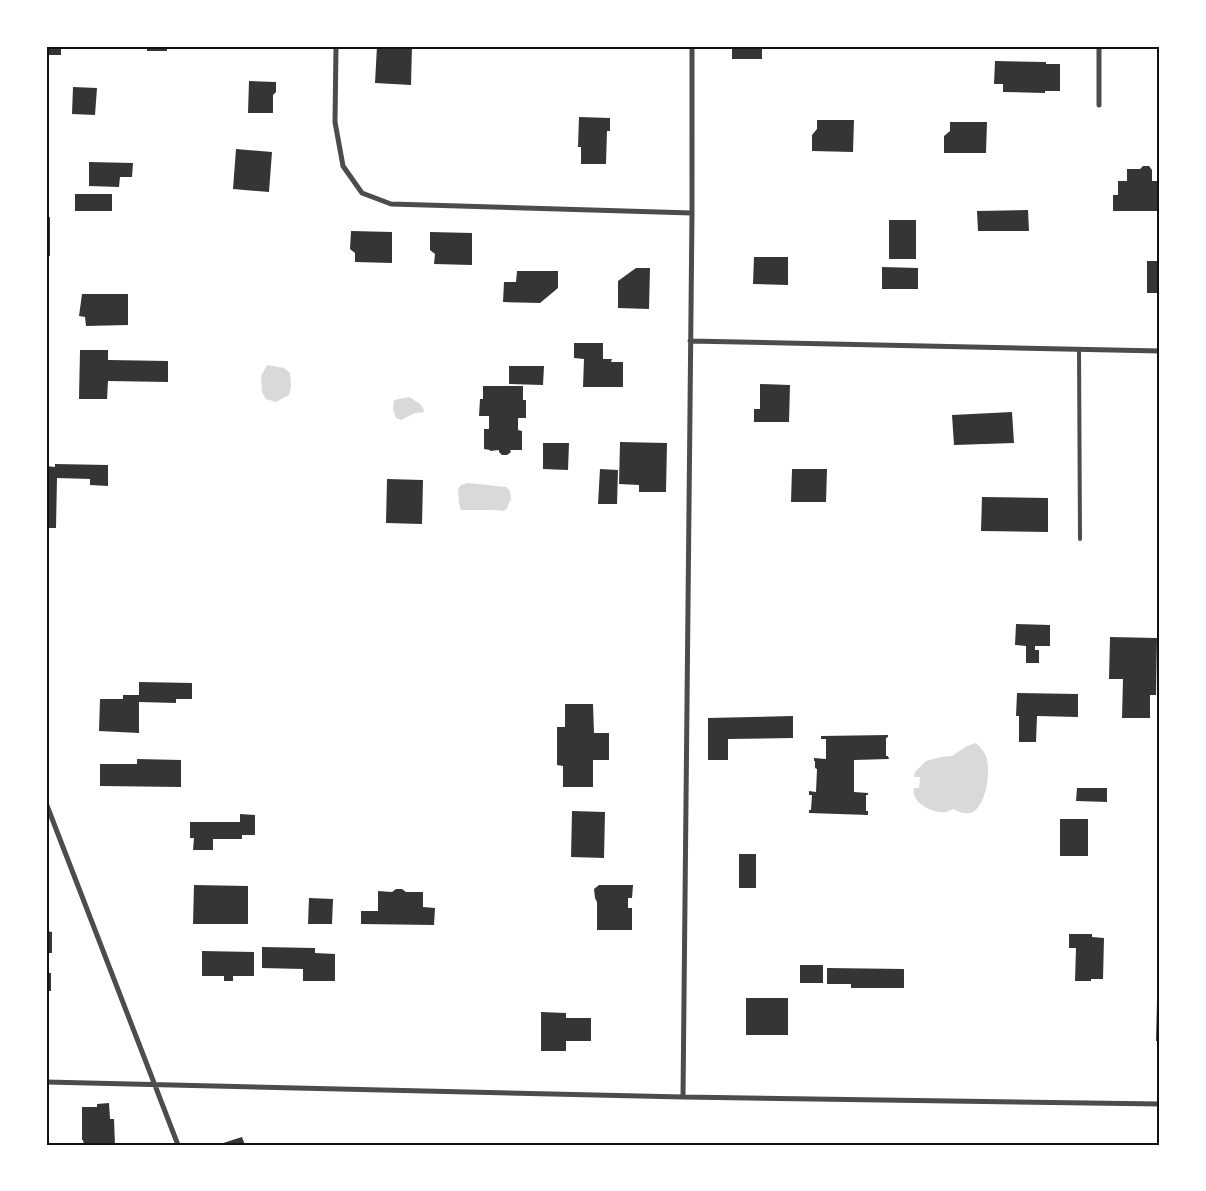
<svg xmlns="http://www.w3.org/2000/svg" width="1206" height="1191" font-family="Mulish,sans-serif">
<rect width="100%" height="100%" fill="#fff"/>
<path fill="#d9d9d9" d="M267,365L284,368L290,373L291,386L289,395L276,402L266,399L262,392L261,376Z
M409,397C415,401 424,404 424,412L415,413L401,420L396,418L393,409L394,400Z
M468,483L506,487L510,491L511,499L508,505L507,509L503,511L493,510H461L459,504L458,489L461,485Z
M976,743C980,747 984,751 986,756C991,769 987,804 973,812C966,815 959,812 953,809C953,809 946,812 946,812C933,814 910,802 914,788H919L920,777H914L915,772L926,761L941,757L952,756L967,746Z"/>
<path fill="#353535" d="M46,46H61V55H46Z
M147,46H167V51H147Z
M377,46H412L411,85L375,83Z
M732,46H762V59H732Z
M995,61L1046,62V64H1060V91H1045V93L1003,92V84H994Z
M249,81L276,82V92L273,95V113H248Z
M73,87L97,88L95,115L72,114Z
M579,117L610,118V131H607L606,164H581V147H578Z
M817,120H854L853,152L812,151V135L817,129Z
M950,122H987L986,153H944V136L950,131Z
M236,149L272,152L269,192L233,189Z
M89,162L133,163L132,177H120L119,187L89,186Z
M1143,166H1149L1152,170V181H1160V211H1113V195H1118V181H1127V169H1140Z
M75,194H112V211H75Z
M1028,210L1029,231H978L977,211Z
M50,217V256H46V218Z
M889,220H916V259H889Z
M351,231L392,232V263L355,262V253L350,249Z
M430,232L472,233V265L434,264L435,254L430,250Z
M754,257H788V285L753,284Z
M1147,261H1160V293H1147Z
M882,267L918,268V289H882Z
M636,268H650L649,309L618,308V281Z
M517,271H558V288L540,303L503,302L504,282H516Z
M82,294H128V325L86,326L85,317L79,316Z
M574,343H603V359H612L611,362H623V387H583L584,359L574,358Z
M80,350H108V360L168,361V382L108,381L107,399H79Z
M509,366H544L543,385L509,384Z
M760,384L790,385L789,422H754V409H760Z
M483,386H523V400H526V418H518V430L522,431V450H510L511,452L507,455H502L499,452V450L490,451V450L484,449V429H489V416H479L480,399H483Z
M1012,412L1014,443L954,445L952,415Z
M620,442L667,443L666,492H639V485L619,484Z
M543,443H569L568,470L543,469Z
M55,464L108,465V486L90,485V479L57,478L56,528H46V466L55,467Z
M600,469L618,470L617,504H598Z
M792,469H827L826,502H791Z
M387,479L423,480L422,524L386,523Z
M982,497L1048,498V532L981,531Z
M1016,624L1050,625V646H1035V650H1039V663H1026V646L1015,645Z
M1110,637L1157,638L1156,695H1150V718H1122L1123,679H1109Z
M139,682L192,683V699H176V703L139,702V733L99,731L100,699H123V695H139Z
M1017,693L1078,694V717L1037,716L1036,742H1019V716H1016Z
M565,704H593L594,733H609V760H593V787H563V766L557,765V727H565Z
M793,716V738L728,739V760H708V718Z
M888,735V737L886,738V756H888L889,759L854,760V792L868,793V795H866V811H868V815L809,813V810H811L812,795H809V791L816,792L817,769L815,768V761H814V758L826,759V739H821V736Z
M137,759L181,760V787L100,786V764H137Z
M1077,788H1107V802L1076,801Z
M572,811L605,812L604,858L571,857Z
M240,814L255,815V835H242V839H213V850H193L194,838H190V822H240Z
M1060,819H1088V856H1060Z
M739,854H756V888H739Z
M194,885L248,886V924H193Z
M599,885H633L632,898H628V908H632V930H597V902L595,898L594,889Z
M396,889H402L406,892H423V907L435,908L434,925L361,924V911H378V891L392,892Z
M309,898L333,899L332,924H308Z
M46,931L52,932V953H46Z
M1069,934H1092V937L1104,938L1103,979H1091V981H1075L1076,948H1069Z
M262,947L315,948V953L335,954V981H303V969L262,968Z
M202,951L254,952V976H233V981H224V976H202Z
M800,965H823V983H800Z
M827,968L904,969V988H851V984H827Z
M46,973H51V991H46Z
M746,998H788V1035H746Z
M1157,1001L1160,1002V1041H1156Z
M541,1012L566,1013V1018H591V1041H566V1051H541Z
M109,1103L110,1119H114L115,1145H84L83,1140H82V1107H97V1104Z
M242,1137L245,1145H220V1144Z"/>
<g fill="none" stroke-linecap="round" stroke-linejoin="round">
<path stroke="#4c4c4c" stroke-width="4" d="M1079,349L1080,539"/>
<path stroke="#4c4c4c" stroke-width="5" d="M336,46L335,122L343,166L362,193L391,204L692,213
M1099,46V105
M690,341L1160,351
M46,803L178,1145
M46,1082L683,1097L1160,1104
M683,1097L692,213V46"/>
</g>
<rect width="1206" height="1191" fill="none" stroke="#ffffff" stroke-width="95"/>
<rect x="48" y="48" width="1110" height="1096" fill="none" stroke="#111" stroke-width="2"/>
</svg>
